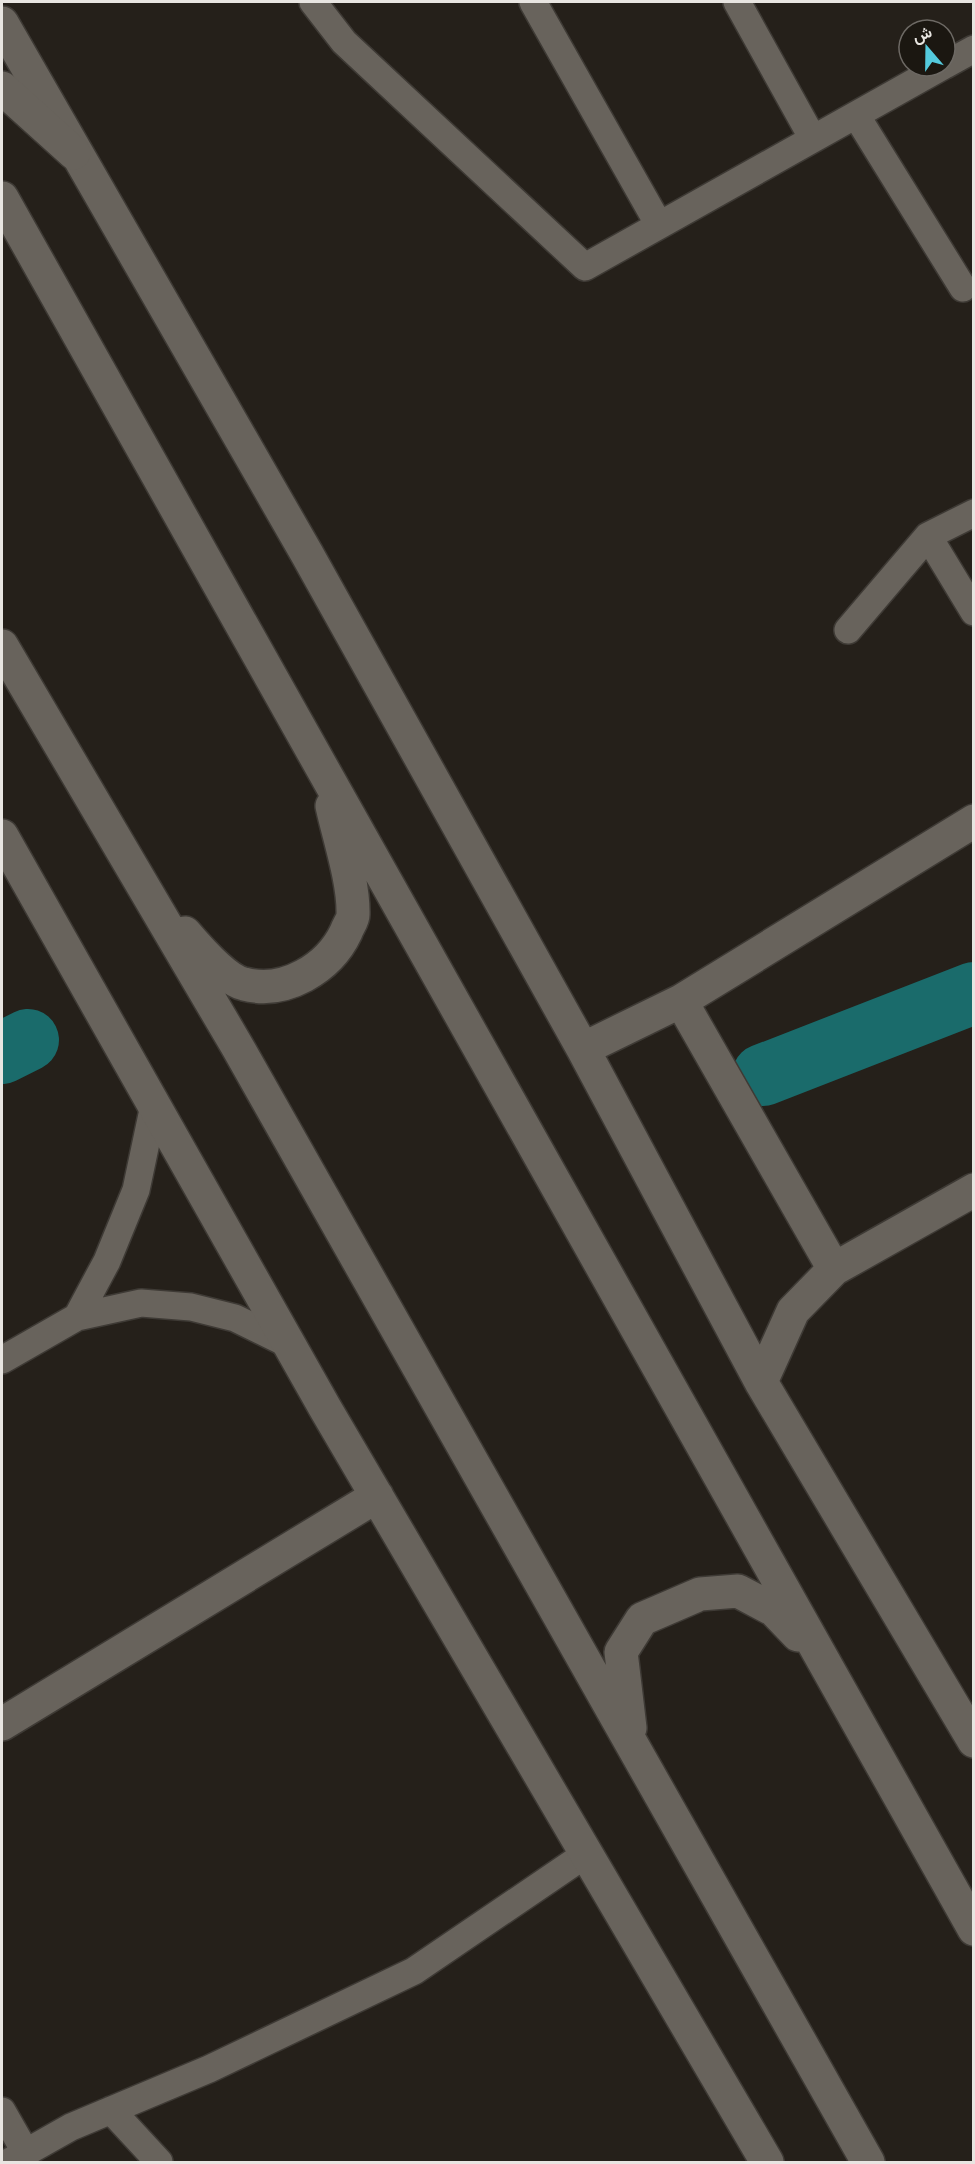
<svg xmlns="http://www.w3.org/2000/svg" width="975" height="2164" font-family="'Golos Text',Vazirmatn,sans-serif">
<rect width="100%" height="100%" fill="#25201a"/>
<g fill="none" stroke-linecap="round" stroke-linejoin="round">
<path stroke="#1a6b6b" stroke-width="62" d="M2,1053L28,1040
M763,1075L974,993"/>
<defs>
<path id="minor" d="M313,2L344,42L585,267L943,66
M533,2L659,225
M737,2L813,139
M945,65L974,49
M856,115L963,288
M928,536L974,612
M848,630L928,536L974,513
M77,1317L107,1261L136,1190L154,1105
M2,1360L77,1317L141,1303L191,1307L235,1318L290,1345
M111,2110L159,2162
M2,2111L26,2153
M9,2162L71,2127L209,2069L414,1971L586,1854"/>
<path id="tertiary" d="M2,23L307,554L583,1049L761,1382L974,1741
M2,836L325,1408L767,2162
M681,1001L834,1269
M583,1049L681,1001L974,821
M761,1382L793,1311L834,1269L974,1190
M2,1724L377,1496"/>
<path id="secondary" d="M2,88L74,153
M2,198L974,1929
M2,646L237,1046L868,2162
M185,933C197,947 226,980 244,984C285,995 329,968 346,932C348,926 353,920 353,915C354,882 339,838 332,806
M630,1728L621,1652L642,1619L700,1594L738,1591L774,1610L798,1635"/>
</defs>
<use href="#minor" stroke="#3e3a35" stroke-width="30"/>
<use href="#tertiary" stroke="#3e3a35" stroke-width="36"/>
<use href="#secondary" stroke="#3e3a35" stroke-width="36"/>
<use href="#minor" stroke="#68635c" stroke-width="27"/>
<use href="#tertiary" stroke="#68635c" stroke-width="33"/>
<use href="#secondary" stroke="#68635c" stroke-width="33"/>
</g>
<rect width="975" height="2164" fill="none" stroke="#e8e5e1" stroke-width="6"/>
<g transform="translate(927 48) rotate(340)"><circle r="28" fill="#1b1711" stroke="#6d6964" stroke-width="1.5"/>
<path d="M0-4.5L10 22L0 15L-10 22Z" fill="#54cadd"/>
<text y="-9" font-size="16" font-weight="bold" text-anchor="middle" fill="#e8e5e1">ش</text>
</g>
</svg>
